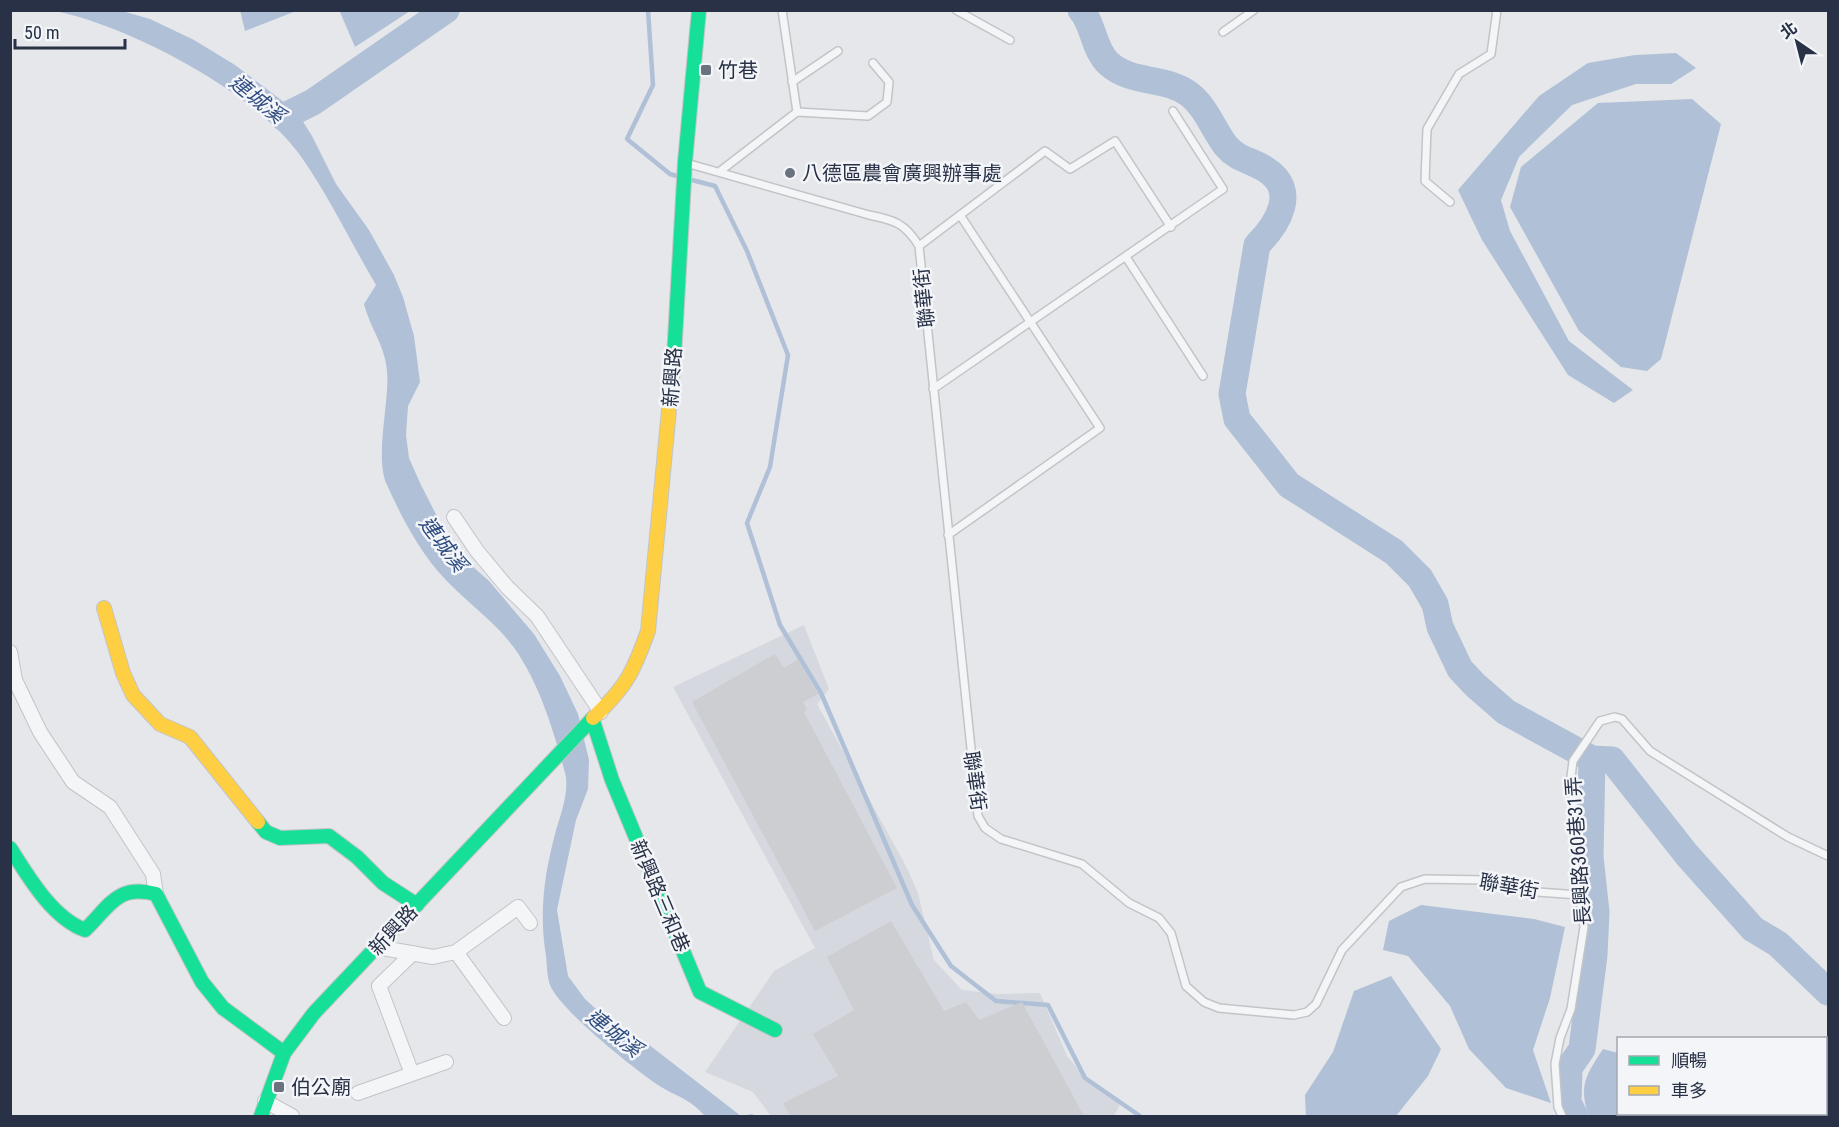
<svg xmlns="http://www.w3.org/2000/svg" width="1839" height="1127" font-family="'Roboto Condensed','Noto Sans TC',sans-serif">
<rect width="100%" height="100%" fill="#e5e7ea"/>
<path fill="#d5d8df" d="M804,625L829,689L817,704L907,868L918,893L934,960L962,990L998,994L1040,993L1067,1056L1088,1081L1121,1102L1114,1116H771L753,1092L705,1072L774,971L815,948L673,687Z"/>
<path fill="#b0c0d7" d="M240,10H296V11L245,31Z
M55,11H122L150,19L194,40L235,65L297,112L312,136L336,184L369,230L394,275L403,297L414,336L420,382L408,406L406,435L409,458L421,485L444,530L463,558L489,581L534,634L560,676L578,714L589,760L588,789L576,820L557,910L568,976L585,999L628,1038L648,1044L741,1116L752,1114L756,1116H705C688,1097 678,1098 658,1085C634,1069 560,1010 550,985C547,977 547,965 546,956C539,913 544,876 555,834C560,816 570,791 565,773C554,732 540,685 515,649C495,621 467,603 444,578C420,553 401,516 387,485C374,458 390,401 387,371C385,345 370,328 364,304L376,285C351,243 330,198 302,158C259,94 130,26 55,11Z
M316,11L410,10V11L355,47L340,12Z
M1676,53L1696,68L1671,84H1636L1572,105L1519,157L1501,200L1510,231L1569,341L1633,390L1614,403L1568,375L1482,240L1458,190L1539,96L1588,63L1635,55Z
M1692,99L1721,124L1661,359L1647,371L1621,367L1579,331L1510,207L1521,167L1598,103Z
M1421,905L1534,919L1565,927L1550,998L1533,1050L1551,1103L1506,1088L1469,1049L1450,1006L1408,956L1383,950L1389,921Z
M1391,976L1441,1049L1428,1076L1396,1116H1306L1305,1095L1333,1052L1354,991Z
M1603,1049L1618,1053V1114H1661V1116H1589C1578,1086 1586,1075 1603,1049Z"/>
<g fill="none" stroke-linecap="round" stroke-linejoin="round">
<path stroke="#b0c0d7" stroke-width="4.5" d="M648,10L653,85L627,139L670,174L680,177
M688,179L715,186L747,251L788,355L770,467L747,523L780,625L821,693L912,905L951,966L996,1001L1048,1005L1085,1078L1140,1116"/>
<path stroke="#b0c0d7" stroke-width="27" d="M1081,10C1094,25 1093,48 1108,63C1132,85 1165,76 1189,94C1206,107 1213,129 1226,146C1238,160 1251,160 1265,169C1299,190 1278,224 1257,245L1232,394L1237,419L1289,485L1394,552L1420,578L1435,604L1440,627L1460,669L1475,685L1506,712L1592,759L1590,857L1596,912L1594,955L1582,1049L1569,1068L1568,1103L1575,1116
M283,117L313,102L446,10
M1592,759L1612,760L1687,855L1753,929L1778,944L1828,992"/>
</g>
<path fill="#ccced2" d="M775,654L784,668L798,659L818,694L803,702L807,710L804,712L897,888L815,931L692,702Z
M891,921L944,1011L966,1002L979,1020L1022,1002L1084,1116H790L783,1103L838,1076L813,1034L854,1010L827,957Z"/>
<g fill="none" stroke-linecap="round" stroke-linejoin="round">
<defs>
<path id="lane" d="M956,10L1010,40
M1223,32L1254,10
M792,82L838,51
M797,112L868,116L887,102L889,82L873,63
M686,163L869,215C894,220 905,223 919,246L978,816L985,828L1001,839L1082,864L1129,903L1159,918L1171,933L1186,986L1204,1002L1219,1008L1294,1015L1307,1012L1316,1004L1342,950L1401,887L1425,879L1486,880L1511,890L1579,895
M719,172L797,112L782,10
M1450,202L1425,181L1427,129L1459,74L1491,54L1497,10
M919,246L1045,151L1070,169L1115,141L1171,227
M1126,257L1203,376
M933,389L1223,189L1173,111
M948,535L1100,428L960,215
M1562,1116L1558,1107L1555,1064L1560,1038L1571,1009L1584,927L1579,895V838L1570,785L1573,761L1600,721L1615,717L1622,719L1650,751L1788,837L1828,856"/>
<path id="street" d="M454,517L477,551L507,587L537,616L601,712
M10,652L15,680L40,732L73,782L110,807L153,874L156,894
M377,947L433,957L456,952L518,907L530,923
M456,952L504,1018
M412,1074L446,1062
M358,1093L412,1074L379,986L413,953
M265,1101L292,1116"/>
<path id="fast" d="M674,357L685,162L699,10
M593,721L612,780L700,992L775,1030
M258,822L266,832L280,838L329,836L357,857L383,883L417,905
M10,848C28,876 52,918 85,930C110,906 117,884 156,894L202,982L223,1008L284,1053
M261,1116L284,1053L314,1013L593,718"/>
<path id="slow" d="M104,608L123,673L133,695L160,724L190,737L258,822
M593,718C626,687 633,673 648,631L674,357"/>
</defs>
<use href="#lane" stroke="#c2c4c8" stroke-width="10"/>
<use href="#street" stroke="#c2c4c8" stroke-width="16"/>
<use href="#fast" stroke="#c2c4c8" stroke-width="16"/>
<use href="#slow" stroke="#c2c4c8" stroke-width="16"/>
<use href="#lane" stroke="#f4f5f7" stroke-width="7"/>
<use href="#street" stroke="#f4f5f7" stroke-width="14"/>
<use href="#fast" stroke="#16e098" stroke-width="14"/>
<use href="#slow" stroke="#ffcf43" stroke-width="14"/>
</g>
<g fill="#6a717f" stroke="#f3f5f9" stroke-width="2">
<rect x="700" y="64" width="12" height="12" rx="3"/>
<circle cx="790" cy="173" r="6"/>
<rect x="273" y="1081" width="12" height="12" rx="3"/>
</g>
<g text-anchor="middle" stroke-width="5" stroke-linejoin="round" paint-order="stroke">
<g font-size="20" fill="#283146" stroke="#f3f5f9" text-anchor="start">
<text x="718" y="77">竹巷</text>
<text x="802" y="180">八德區農會廣興辦事處</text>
<text x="291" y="1094">伯公廟</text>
</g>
<g font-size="20" fill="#283146" stroke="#f3f5f9">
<text transform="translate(924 298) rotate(-96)" y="7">聯華街</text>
<text transform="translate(672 377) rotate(-86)" y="7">新興路</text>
<text transform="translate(975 781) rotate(82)" y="7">聯華街</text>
<text transform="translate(1578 851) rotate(-94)" y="7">長興路360巷31弄</text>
<text transform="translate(1509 886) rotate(10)" y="7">聯華街</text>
<text transform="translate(660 896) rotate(67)" y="7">新興路三和巷</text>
<text transform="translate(393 930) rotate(-47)" y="7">新興路</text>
</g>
<g font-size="21" font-style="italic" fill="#2e4c7f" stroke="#f3f5f9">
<text transform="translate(257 99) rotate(39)" y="7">連城溪</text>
<text transform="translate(443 544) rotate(53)" y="7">連城溪</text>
<text transform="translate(614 1033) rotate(38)" y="7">連城溪</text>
</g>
</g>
<rect width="1839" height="1127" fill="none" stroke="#283146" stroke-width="24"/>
<rect x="1617" y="1037" width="210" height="78" fill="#f3f5f9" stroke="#a2a7b1" stroke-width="1.5"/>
<rect x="1629" y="1056" width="30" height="9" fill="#16e098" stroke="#a2a7b1" stroke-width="1.5"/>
<text x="1671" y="1067" font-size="18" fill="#283146">順暢</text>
<rect x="1629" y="1086" width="30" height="9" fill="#ffcf43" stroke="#a2a7b1" stroke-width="1.5"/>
<text x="1671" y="1097" font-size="18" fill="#283146">車多</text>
<g transform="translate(1797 42) rotate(325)" stroke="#f3f5f9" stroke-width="4.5" paint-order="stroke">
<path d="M0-4.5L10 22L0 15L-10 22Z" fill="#283146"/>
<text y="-9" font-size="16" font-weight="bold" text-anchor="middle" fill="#283146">北</text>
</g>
<path d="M15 39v9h110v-9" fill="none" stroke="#283146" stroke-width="3"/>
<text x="24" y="39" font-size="18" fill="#283146" stroke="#f3f5f9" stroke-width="4.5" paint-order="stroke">50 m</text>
</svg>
